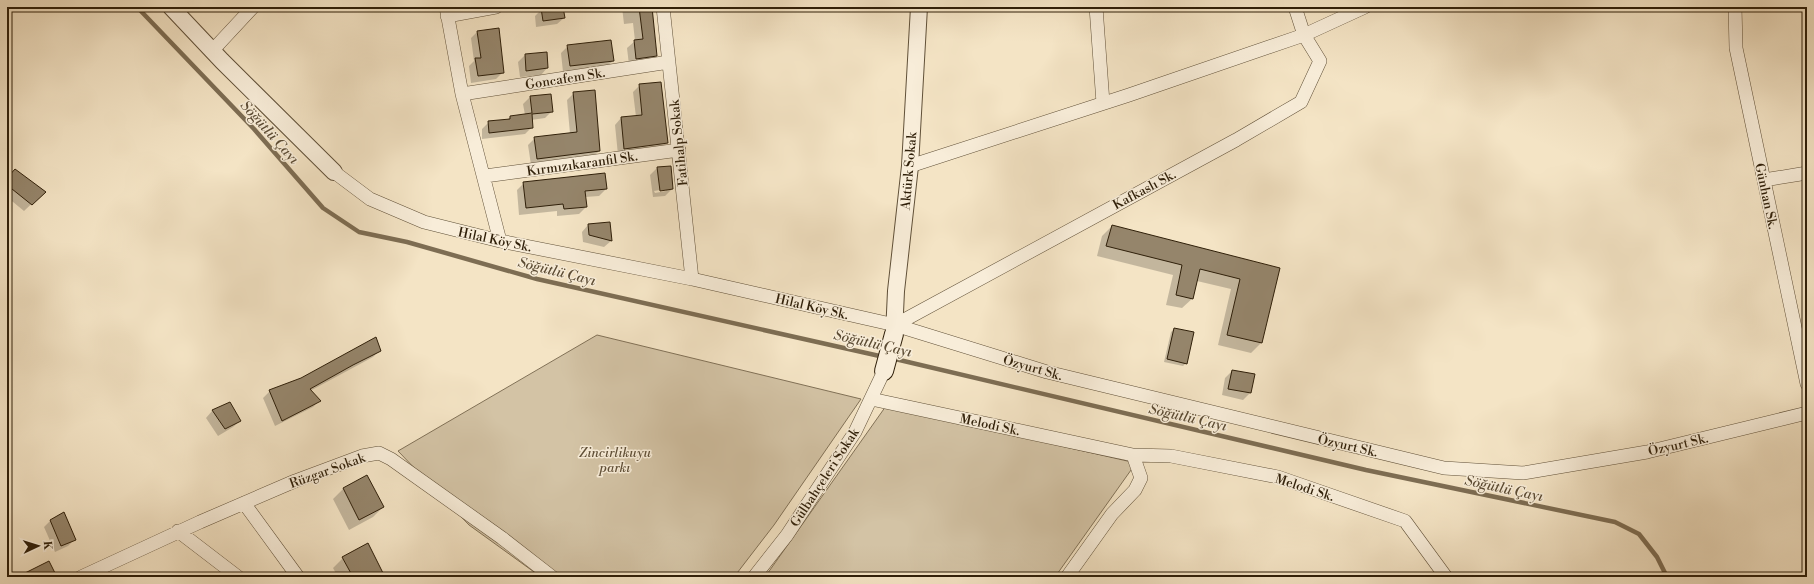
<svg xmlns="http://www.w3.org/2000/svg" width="1814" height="584" font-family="'Libre Bodoni',serif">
<rect width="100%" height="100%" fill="#f4e4c5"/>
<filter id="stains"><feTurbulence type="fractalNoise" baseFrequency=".005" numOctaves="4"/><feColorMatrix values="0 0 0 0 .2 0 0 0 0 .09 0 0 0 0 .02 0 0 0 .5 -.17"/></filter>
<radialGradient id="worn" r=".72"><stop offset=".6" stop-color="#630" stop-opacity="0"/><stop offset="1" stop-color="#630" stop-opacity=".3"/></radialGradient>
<path fill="#d3c3a5" stroke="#817157" d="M597,335L861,399L774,525L734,577H541L469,525L398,451Z
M886,406L1136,463L1055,577H765Z"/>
<path fill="#0003" fill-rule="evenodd" d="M562,7L564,18L557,24L536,27L535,16L542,9Z
M622,7H652L656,55L649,62L629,65L627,48L635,41L633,23L624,24Z
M478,31L503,72L496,79L471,83L469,66L474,61L471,38Z
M568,46L613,61L606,67L563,72L561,53Z
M546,53L547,68L541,75L520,77L518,62L525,55Z
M640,85L667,143L660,150L618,155L615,125L621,118L636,117L633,92Z
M574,93L599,151L592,158L531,165L528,145L535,138L570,134L567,100Z
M530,97L552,111L545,118L531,120L532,127L525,134L482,139V129L489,122L507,120L510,117L525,115L523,104Z
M657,168L672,189L665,196L653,197L650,175ZM666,189V191L655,193L654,191Z
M7,178L44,192L24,211L7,197Z
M524,183L606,189L599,196L585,197L586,207L579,214L557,216V211L519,215L517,190Z
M609,223L611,241L604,247L583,242L582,232L588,225Z
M1112,226L1278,269L1261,343L1251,353L1218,345L1231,289L1197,281L1193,298L1182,308L1166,305L1173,275L1097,256L1102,236Z
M1174,329L1186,363L1183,366L1164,362L1171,332Z
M380,350L373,357L310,391L319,401L313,407L275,426L263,398L270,391Z
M1232,371L1250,393L1243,400L1222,395L1225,378Z
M229,404L240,421L233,427L218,436L206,418L212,411Z
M367,476L383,507L373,517L349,530L333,499L343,489Z
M51,520L75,539L68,546L55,552L44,527Z
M343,558L383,577H338L333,568Z"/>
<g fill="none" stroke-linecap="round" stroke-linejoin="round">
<path stroke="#7d6d53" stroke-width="4.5" d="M137,7L254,129L323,208L359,232L407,242L537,279L884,357
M891,358L1366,470L1615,522L1639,534L1657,557L1667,577"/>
</g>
<path fill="#95856b" stroke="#2f1f09" d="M563,7L565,18L543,21L541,8Z
M639,7H652L657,56L636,59L634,40L643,39Z
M499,28L504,73L478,76L475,58H481L477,31Z
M611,40L614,61L570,66L567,45Z
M547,52L548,68L526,71L525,54Z
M661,82L668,143L624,149L621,117L642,115L639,84Z
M595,90L600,151L537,159L534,137L577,132L573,92Z
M551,94L553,112L532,114L533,128L489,133L488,121L510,119V116L532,113L530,96Z
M671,166L673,189L660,191L657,167Z
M15,169L46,192L32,205L7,185V178Z
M605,173L607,189L585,191L587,207L564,209L563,204L526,208L523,182Z
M610,222L612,241L589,235L588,224Z
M1112,225L1280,268L1262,343L1227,335L1240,279L1200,269L1193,299L1176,295L1182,265L1106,246Z
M1174,328L1194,332L1187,364L1167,359Z
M376,337L381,351L353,365L310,389L321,401L282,421L269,390L301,378Z
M1232,370L1255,374L1251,393L1228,389Z
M230,402L241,421L225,429L212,410Z
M367,475L384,507L359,520L343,488Z
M64,512L76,540L61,546L50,520Z
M368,543L385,577H353L342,557Z
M49,561L57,577H17Z"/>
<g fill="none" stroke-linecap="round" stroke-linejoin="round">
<defs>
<path id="minor" d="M446,7L462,94L500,241
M663,7L692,279
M1096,7L1103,103
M1735,7L1736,48L1807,384
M447,16L496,7
M212,51L253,7
M462,94L669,62
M910,166L1129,95L1304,35L1365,7
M334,172L370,199L424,222L500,241L692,279L895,325L1047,372L1444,468L1523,473L1647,452L1807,413
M485,176L679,150
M1764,180L1807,173
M895,325L1236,140L1301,102L1320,61L1304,35L1295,7
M871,399L1133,455L1141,478L1135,490L1112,514L1067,577
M1133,455L1171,456L1278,477L1405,521L1446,577
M244,503L298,577
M178,531L238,577
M81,577L200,522L295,481L362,456L379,453L391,459L502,538L552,577
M754,577L787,535L855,432L884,371"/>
<path id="tertiary" d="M171,7L222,61L334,172
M894,334L896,291L910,166L919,7"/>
<path id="secondary" d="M884,371L894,334"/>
</defs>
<use href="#minor" stroke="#605038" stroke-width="14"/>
<use href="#tertiary" stroke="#605038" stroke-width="18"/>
<use href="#secondary" stroke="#2f1f09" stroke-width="20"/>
<use href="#minor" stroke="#f8edd9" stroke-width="13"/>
<use href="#tertiary" stroke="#f8edd9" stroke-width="16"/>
<use href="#secondary" stroke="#f8edd9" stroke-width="18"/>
</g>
<g text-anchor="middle" stroke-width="3" stroke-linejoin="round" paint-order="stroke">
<g font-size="13" fill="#2f1f09" stroke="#f8edd9">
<text transform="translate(565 78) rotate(-9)" y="5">Goncafem Sk.</text>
<text transform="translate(678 143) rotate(-96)" y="5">Fatihalp Sokak</text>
<text transform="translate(582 163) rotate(-8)" y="5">Kırmızıkaranfil Sk.</text>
<text transform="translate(908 171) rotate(-85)" y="5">Aktürk Sokak</text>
<text transform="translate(1144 189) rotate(-28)" y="5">Kafkaslı Sk.</text>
<text transform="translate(1767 196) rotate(78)" y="5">Günhan Sk.</text>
<text transform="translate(495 239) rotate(12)" y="5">Hilal Köy Sk.</text>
<text transform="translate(812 306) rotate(13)" y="5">Hilal Köy Sk.</text>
<text transform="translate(1033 367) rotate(16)" y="5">Özyurt Sk.</text>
<text transform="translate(990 424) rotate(12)" y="5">Melodi Sk.</text>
<text transform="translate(1678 444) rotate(-13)" y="5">Özyurt Sk.</text>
<text transform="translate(1348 445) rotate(13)" y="5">Özyurt Sk.</text>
<text transform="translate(327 470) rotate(-20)" y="5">Rüzgar Sokak</text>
<text transform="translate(824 477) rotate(-57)" y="5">Gülbahçeleri Sokak</text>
<text transform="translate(1305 487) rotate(18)" y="5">Melodi Sk.</text>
</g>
<g font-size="13" font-style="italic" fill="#605038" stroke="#f8edd9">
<text x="615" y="457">Zincirlikuyu<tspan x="615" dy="15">parkı</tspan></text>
</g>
<g font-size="14" font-style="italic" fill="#5c4c34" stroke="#f8edd9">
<text transform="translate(270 132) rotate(48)" y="5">Söğütlü Çayı</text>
<text transform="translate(557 271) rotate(14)" y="5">Söğütlü Çayı</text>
<text transform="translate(873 343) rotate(13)" y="5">Söğütlü Çayı</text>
<text transform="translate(1188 417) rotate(13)" y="5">Söğütlü Çayı</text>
<text transform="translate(1504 488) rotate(12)" y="5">Söğütlü Çayı</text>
</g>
</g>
<rect width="1814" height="584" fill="none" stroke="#f4e4c5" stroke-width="24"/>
<rect x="8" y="8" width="1798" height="568" fill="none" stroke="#2f1f09" stroke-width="2"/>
<rect x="12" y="12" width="1790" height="560" fill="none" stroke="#2f1f09"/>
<g transform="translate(38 546) rotate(86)" stroke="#f8edd9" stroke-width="3" paint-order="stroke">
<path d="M0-3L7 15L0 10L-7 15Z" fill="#2f1f09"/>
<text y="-6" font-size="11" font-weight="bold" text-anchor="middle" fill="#2f1f09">K</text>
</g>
<rect width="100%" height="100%" filter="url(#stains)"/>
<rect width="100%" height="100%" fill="url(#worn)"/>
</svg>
